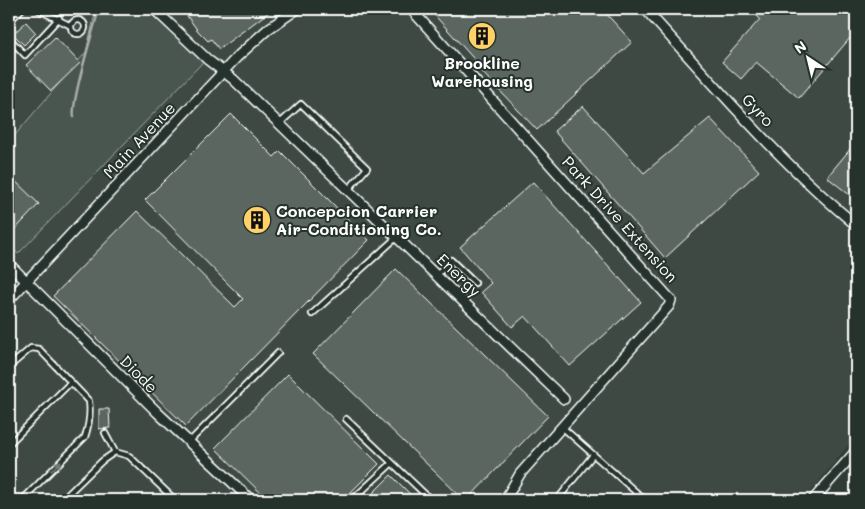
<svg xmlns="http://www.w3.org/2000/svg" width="865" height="509" font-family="Mali,sans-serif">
<rect width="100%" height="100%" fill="#2f3b35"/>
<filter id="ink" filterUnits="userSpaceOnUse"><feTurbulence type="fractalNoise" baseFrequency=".02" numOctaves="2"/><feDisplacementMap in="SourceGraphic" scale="10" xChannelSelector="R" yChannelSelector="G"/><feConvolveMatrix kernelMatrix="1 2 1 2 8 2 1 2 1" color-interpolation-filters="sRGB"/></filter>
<g filter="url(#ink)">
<path fill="#3c4842" d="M9,9H856V436L804,500H9Z"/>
<path fill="#4a544f" stroke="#a4aaa7" d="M96,9H145L204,61L18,254L9,244V142L86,52Z"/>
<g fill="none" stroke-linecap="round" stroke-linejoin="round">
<path stroke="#a9afac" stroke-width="2.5" d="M74,117C70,104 94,27 99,9"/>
</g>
<path fill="#5b6661" stroke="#fff" d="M182,9H273L219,49L211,39L208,41L198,31Z
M429,9H602L632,42L537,130L480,70L482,68Z
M750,9H856V31L799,98L756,62L741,79L722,62L760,19Z
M26,22L36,33L24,45L13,34Z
M55,37L80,63L51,91L26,65Z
M583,106L644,173L710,118L759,171L665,258L554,131Z
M231,114L274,157L280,151L369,240L186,426L53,296L137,211L235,307L243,299L145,200Z
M856,142V200L827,177Z
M9,175L39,204L9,236Z
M533,182L641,302L570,366L525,316L512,327L481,292L491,283L460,247Z
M396,269L548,416L467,500H464L313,354Z
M288,374L379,464L343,500H268L215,448Z
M99,409H109L110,428L99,429Z
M391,475L416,500H366Z"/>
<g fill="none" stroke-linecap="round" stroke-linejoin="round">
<defs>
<path id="lane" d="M37,9L71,26
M71 27a7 7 0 1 1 14 0a7 7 0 1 1-14 0Z
M9,22L22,9
M9,38L25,55L59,18
M279,124L301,104L367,168L348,190
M437,275L451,260L475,283
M312,314L397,237
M9,367L31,348L39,349L89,401C91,415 89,425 85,437L22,500
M346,419L431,500
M562,427L645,500
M105,433L115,452
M189,442L278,353
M9,444L71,382
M62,500L102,461L115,452L129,456L175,500
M352,500L392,463
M557,500L593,455"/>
<path id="street" d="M154,9L208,60L233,79L564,399
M411,9L671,300L669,306L520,474L505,500
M645,9C713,83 778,161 856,225
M9,264L158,413L251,500
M9,300L237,57L268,29L297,9
M813,500L856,451"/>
</defs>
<use href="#lane" stroke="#fff" stroke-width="8"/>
<use href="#street" stroke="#fff" stroke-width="12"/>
<use href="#lane" stroke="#26332d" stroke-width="4.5"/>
<use href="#street" stroke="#26332d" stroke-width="9"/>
</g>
<defs><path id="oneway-solid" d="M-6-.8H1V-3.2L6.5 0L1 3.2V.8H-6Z" transform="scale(1.25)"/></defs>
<use fill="#727a76" href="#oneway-solid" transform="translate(56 466) rotate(-45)"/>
</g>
<defs>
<symbol id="building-disc" viewBox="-11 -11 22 22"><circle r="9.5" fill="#ffd166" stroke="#26332d"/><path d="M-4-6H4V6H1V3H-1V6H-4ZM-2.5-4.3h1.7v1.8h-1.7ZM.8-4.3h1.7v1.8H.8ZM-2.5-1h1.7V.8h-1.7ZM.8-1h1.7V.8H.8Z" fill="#111"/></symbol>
</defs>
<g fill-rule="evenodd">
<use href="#building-disc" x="466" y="20" width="32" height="32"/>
<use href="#building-disc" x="241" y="204" width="32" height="32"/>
</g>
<g text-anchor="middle" stroke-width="4" stroke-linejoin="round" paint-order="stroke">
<g font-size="16" font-weight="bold" fill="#fff" stroke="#26332d">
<text x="482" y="69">Brookline<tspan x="482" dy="18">Warehousing</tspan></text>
<text x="276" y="217" text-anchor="start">Concepcion Carrier<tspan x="276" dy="18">Air-Conditioning Co.</tspan></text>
</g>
<g font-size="16" fill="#fff" stroke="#26332d">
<text transform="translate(758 110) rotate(47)" y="6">Gyro</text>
<text transform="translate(139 140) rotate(-47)" y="6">Main Avenue</text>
<text transform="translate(620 219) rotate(48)" y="6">Park Drive Extension</text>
<text transform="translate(459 275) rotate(44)" y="6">Energy</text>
<text transform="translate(139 374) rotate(45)" y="6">Diode</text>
</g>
</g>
<rect width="865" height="509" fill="none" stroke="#26332d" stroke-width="30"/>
<rect x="15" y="15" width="835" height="479" fill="none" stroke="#fff" stroke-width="2" filter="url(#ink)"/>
<g transform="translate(808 58) rotate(325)" stroke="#26332d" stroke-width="4" paint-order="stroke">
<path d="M0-4L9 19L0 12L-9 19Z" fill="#ffffff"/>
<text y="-8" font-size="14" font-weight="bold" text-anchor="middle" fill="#ffffff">N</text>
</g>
</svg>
